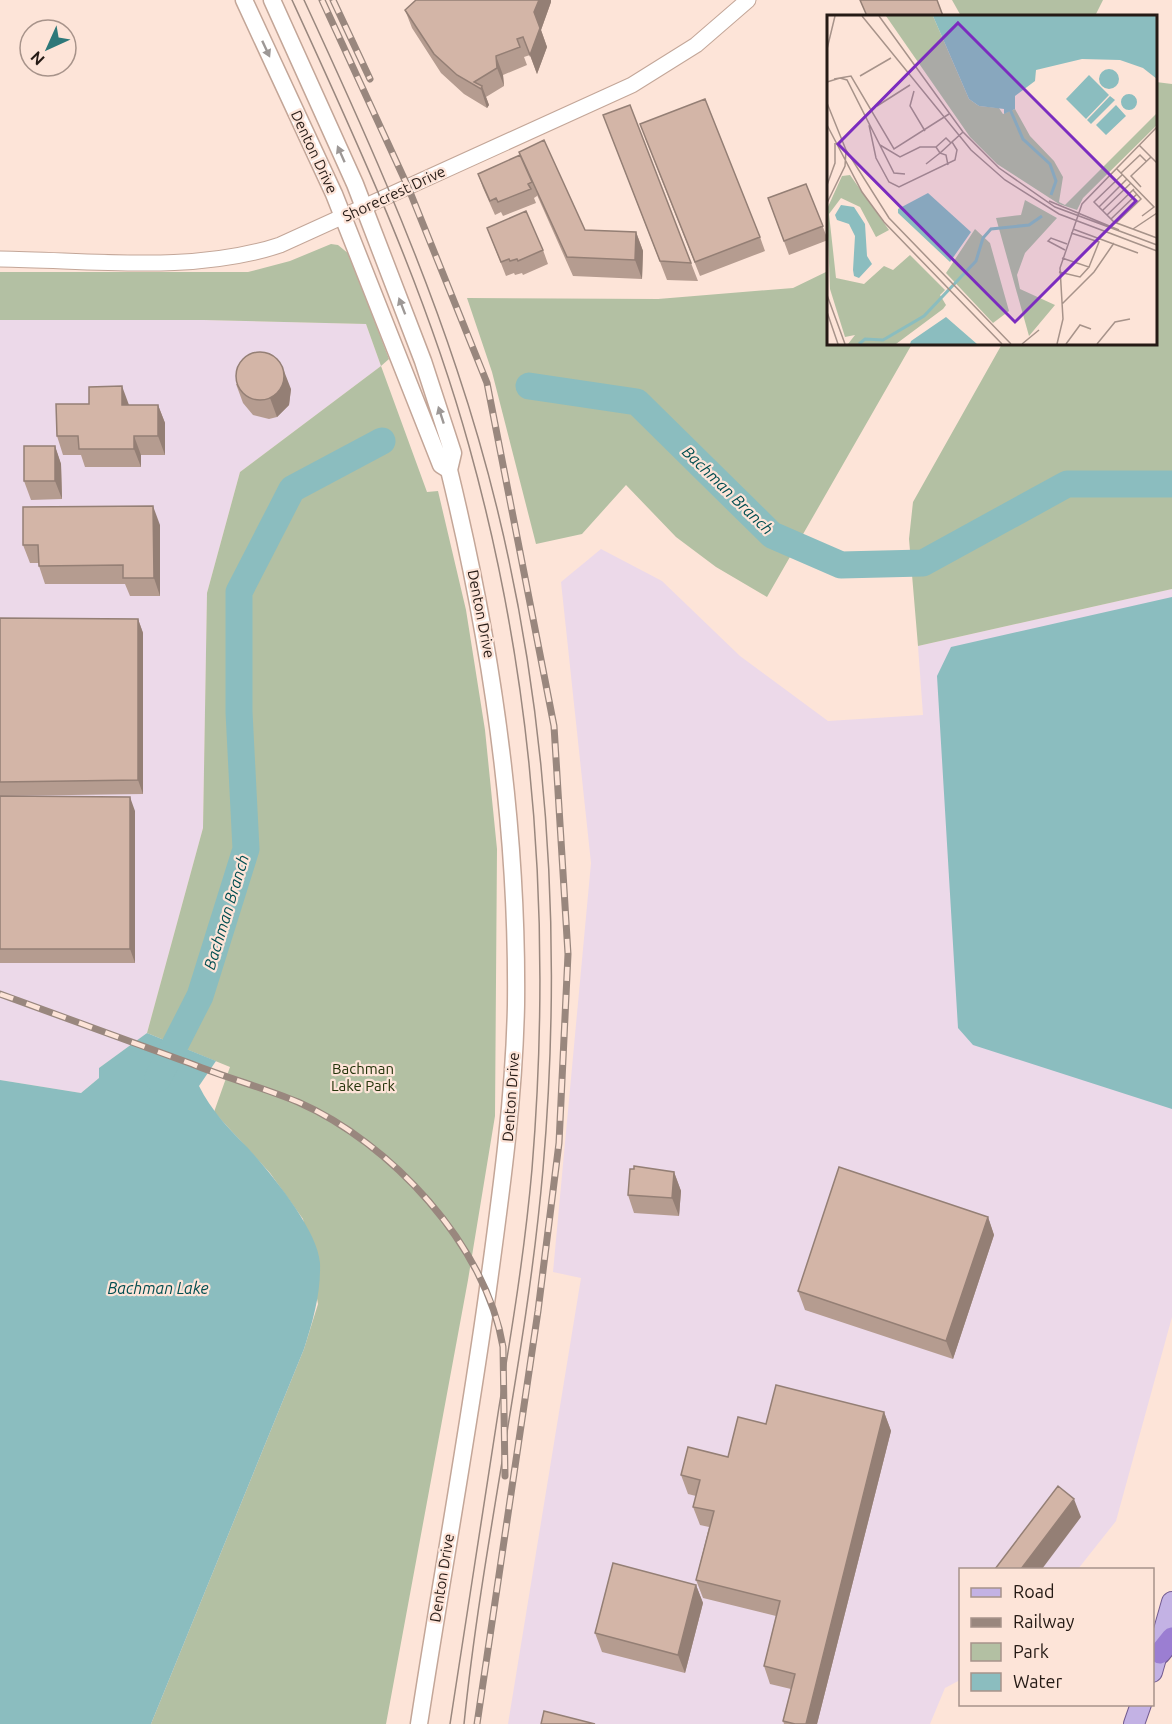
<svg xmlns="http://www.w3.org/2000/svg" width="1172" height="1724" font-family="Ubuntu,sans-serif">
<rect width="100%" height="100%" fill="#fde4d8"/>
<path fill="#ecd9e9" d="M0,320H204L366,324L381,366L240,472L207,593L203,828L147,1033L99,1068V1078L81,1093L0,1080Z
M601,549L662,581L740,656L828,721L923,715L918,646L1172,589V1317L1116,1521L1078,1569L960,1570V1680L945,1688L930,1724H508L581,1278L553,1272L591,863L561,582Z"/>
<path fill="#b3c0a3" d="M952,0H1103L1095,16H961Z
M1156,82L1172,84V589L918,646L909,539L913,502L1002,344H1156Z
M331,244L338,245L349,254L389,359L381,366L427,492L438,491L466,610L485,730L497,849L495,1116L468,1280L386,1724H151L304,1349L318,1304L303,1219L270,1173L214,1112L230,1067L147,1033L203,828L207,593L240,472L381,366L366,324L204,320H0V272H248L290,261Z
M828,271V344H912L767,597L716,567L676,537L626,485L582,534L536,544L492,372L467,298L658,299L793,288Z"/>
<path fill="#8bbdbf" d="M1172,597V1109L973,1045L958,1028L937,676L951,647Z
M147,1033L216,1061L199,1086C211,1110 228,1128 247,1147C270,1172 318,1230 320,1263C321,1293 313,1321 304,1349L151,1724H0V1080L81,1093L99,1078V1068Z"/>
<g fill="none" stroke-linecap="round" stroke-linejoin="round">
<path stroke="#8bbdbf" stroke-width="27" d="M529,386L637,402L772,535L841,565L923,563L1067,484H1172
M158,1078L200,996L246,849L239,712V592L292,489L382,441"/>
<defs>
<path id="tertiary" d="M0,259C91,260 193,274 280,245L632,85L696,45L748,0"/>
<path id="secondary" d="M244,0L334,194L441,465L449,470
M272,0L355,184L423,361L453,453L449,470C492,646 518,824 516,1005C514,1103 500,1200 487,1296C467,1439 441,1581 419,1724"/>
<path id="primary" d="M1152,1672L1172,1602
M1134,1724L1141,1704"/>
<path id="motorway" d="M1160,1653L1172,1638"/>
</defs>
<use href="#tertiary" stroke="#c3a698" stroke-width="17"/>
<use href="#secondary" stroke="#c3a698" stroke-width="19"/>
<use href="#primary" stroke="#725b90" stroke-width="22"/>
<use href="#motorway" stroke="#725b90" stroke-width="23"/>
<use href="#tertiary" stroke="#fff" stroke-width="15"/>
<use href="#secondary" stroke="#fff" stroke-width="16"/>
<use href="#primary" stroke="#c3b2e4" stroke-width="20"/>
<use href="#motorway" stroke="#9b7ed2" stroke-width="21"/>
<path stroke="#99877e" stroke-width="1.5" d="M292,0C359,146 426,291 469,446C535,682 552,926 532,1169C525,1249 512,1329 499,1407C483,1513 466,1618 450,1724
M304,0C360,121 415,243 457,370C543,626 566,901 543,1169C527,1355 483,1538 464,1724"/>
<defs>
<path id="rail" d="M322,0L408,187L487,383L554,726L568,954L559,1143L538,1311L477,1724
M333,0L370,79
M0,994C64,1017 128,1041 192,1064C227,1078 264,1088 298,1102C391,1143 486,1245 503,1347L505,1476"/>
</defs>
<use href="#rail" stroke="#99877e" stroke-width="7"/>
<use href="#rail" stroke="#fde4d8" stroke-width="4.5" stroke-dasharray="14" stroke-linecap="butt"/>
</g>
<path fill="#b59c90" d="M551,2L541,30L547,47L537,74L530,55L524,57L527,65L503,75L504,86L486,97L489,105L487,108L464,94L441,73L412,28L405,10Z
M610,133L691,263L698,281L667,280Z
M645,138L760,237L765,251L700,276Z
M520,155L585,230L636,232L643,251L642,279L573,276L537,195V196L534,198L536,203L503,216L501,212L495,215L483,188L478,174Z
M806,184L828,240L789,255L768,198Z
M487,228L543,250L548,264L523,275L522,273L515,275L514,273L506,276Z
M236,384L291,389L289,405L277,417L269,419L253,415L243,403Z
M129,405H158L165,423V455H141V467H85L81,455H63L57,436Z
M55,446L61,464L62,499L31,500L24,481Z
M160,525V596H130L125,584H45L39,566V563H30L23,545Z
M0,618L138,619L143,633V794L0,796Z
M0,796L135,811V963H0Z
M674,1172L681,1191L679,1216L634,1213L628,1195Z
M988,1217L994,1235L953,1359L805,1310L798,1291Z
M884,1412L891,1431L817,1724H784L783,1721L791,1689L770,1684L764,1666L776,1616L703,1598L696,1580L709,1527L700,1525L693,1507L696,1496L688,1494L681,1475L728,1457L766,1424Z
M696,1585L703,1603L685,1673L602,1652L595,1633Z"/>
<path fill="#947f75" d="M539,0H551V2L541,30L547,47L537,74L530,55L534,12Z
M496,56L503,75L504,86L497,68Z
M482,86L489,105L487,108L481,89Z
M636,232L643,251L642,279L635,260Z
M284,371L291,389L289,405L277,417L270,398Z
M122,386L129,405H122Z
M158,405L165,423V455L158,436Z
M134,436L141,455V467L134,449Z
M55,446L61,464L62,499L55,481Z
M153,506L160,525V596L154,578Z
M138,619L143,633V794L138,780Z
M130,797L135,811V963L130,949Z
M674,1172L681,1191L679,1216L672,1198Z
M988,1217L994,1235L953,1359L946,1341Z
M884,1412L891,1431L817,1724H806Z
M1074,1499L1081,1517L1042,1569H1021Z
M696,1585L703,1603L685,1673L678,1655Z"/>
<path fill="#d3b5a7" stroke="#947f75" stroke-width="1.5" d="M416,0H539L534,12L540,28L530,55L523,37L517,39L520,47L496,56L497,68L474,82L482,86L481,89L457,75L434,54L405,10Z
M860,0H937L943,16H867Z
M705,99L760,237L695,262L640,124Z
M630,105L691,263L660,261L603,115Z
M544,140L585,230L636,232L635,260L567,257L519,152Z
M520,155L532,182L528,184L531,189L498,202L496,198L490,201L478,174Z
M806,184L823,226L784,241L768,198Z
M526,211L543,250L518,261L517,259L510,261L509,259L501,262L487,228Z
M236 376a24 24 0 1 1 48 0a24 24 0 1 1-48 0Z
M122,386V405H158V436H134V449H79L78,436H57L56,404H89V387Z
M24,446H55V481H24Z
M153,506L154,578H123V565L39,566L38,545H23V507Z
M0,618L138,619V780L0,782Z
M0,796L130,797V949H0Z
M634,1166L674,1172L672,1198L628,1195L630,1169H634Z
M839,1167L988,1217L946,1341L798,1291Z
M776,1385L884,1412L806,1724H795L783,1721L795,1674L764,1666L780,1601L696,1580L714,1511L693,1507L700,1480L681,1475L688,1447L728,1457L738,1417L766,1424Z
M1058,1486L1074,1499L1021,1569H995Z
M613,1563L696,1585L678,1655L595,1633Z
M544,1711L595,1724H541Z"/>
<defs><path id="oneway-solid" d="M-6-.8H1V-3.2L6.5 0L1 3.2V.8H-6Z" transform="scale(1.5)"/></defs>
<g fill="#9d9896">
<use href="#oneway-solid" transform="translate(266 49) rotate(65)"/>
<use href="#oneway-solid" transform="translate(341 154) rotate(-114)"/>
<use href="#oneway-solid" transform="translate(402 306) rotate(-111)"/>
<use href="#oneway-solid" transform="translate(441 415) rotate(-108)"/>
</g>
<g text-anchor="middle" stroke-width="4.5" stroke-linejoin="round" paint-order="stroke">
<g font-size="15" fill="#251a15" stroke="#fde4d8">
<text transform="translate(314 152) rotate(65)" y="5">Denton Drive</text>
<text transform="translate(394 194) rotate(-25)" y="5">Shorecrest Drive</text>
<text transform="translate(481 614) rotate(79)" y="5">Denton Drive</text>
<text transform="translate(511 1097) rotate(-86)" y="5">Denton Drive</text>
<text transform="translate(442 1578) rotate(-81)" y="5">Denton Drive</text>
</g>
<g font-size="15" fill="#25340b" stroke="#fde4d8">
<text x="363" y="1074">Bachman<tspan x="363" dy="17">Lake Park</tspan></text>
</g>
<g font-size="16" font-style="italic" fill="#004d50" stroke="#fde4d8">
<text transform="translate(728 490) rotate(44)" y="6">Bachman Branch</text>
<text transform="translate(226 912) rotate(-73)" y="6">Bachman Branch</text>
<text x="158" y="1294">Bachman Lake</text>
</g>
</g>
<g transform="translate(827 15)">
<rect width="330" height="330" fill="#fde4d8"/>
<path d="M59,1H106L142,84L152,91L172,93L176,99L188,94L203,121L227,146L236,162L232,187L238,190L330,98V110L256,183L250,195L232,189L170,149L143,122ZM23,160L62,215L49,222L33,192L14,183L2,199L9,263L37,269L57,251L66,255L83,240L118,275L113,280L119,290L116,294L69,329H21L28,320L18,322L3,274L0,194L15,161ZM198,185L230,203L198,238L190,260L193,274L228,290L202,321L169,203L194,200ZM148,214L163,228L182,296L166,308L119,258Z" fill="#b3c0a3"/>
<path d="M106,1H330V64L316,53L293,45L255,44L209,55L208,66L188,81V94L177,99V94L152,91L142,84ZM272 64a10 10 0 1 1 20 0a10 10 0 1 1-20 0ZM262,60L282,80L259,104L239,84ZM294 87a8 8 0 1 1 16 0a8 8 0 1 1-16 0ZM283,81L288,85L264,109L260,105ZM289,90L299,101L279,120L269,110ZM101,178L144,217L123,247L71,198V194ZM14,190L27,192L38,209L40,241L45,249L32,263L27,261L26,255L28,221L22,209L10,205L8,200ZM119,302L150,329H83L84,326Z" fill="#8bbdbf"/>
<path fill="none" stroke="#8bbdbf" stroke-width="3" d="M182,92L196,124L223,149L229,166L224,180M32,329L38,324L56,325L97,301L149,246L156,223L164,214L202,210L215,201"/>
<path fill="none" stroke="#a7938a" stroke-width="1.5" d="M35,1L144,135L178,165L232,199L330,236M52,1L136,117L172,153L228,192L330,230M0,34L8,1M33,61L64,43M7,64L24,61L67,134L122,99M0,67L13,63L20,65L67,158L78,159M87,76L83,91L98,116M0,88L19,135L62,203L184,329M50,91L83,70M0,110L35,177L57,207L175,329M42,110L49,143L62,167L72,172L128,145L130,135L125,127L136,117M53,130L73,142L93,132H109L113,138L125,127M312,130L330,148M109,132L119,123L124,128M99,149L113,138L119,140L121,150M289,153L327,192L315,201M294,158L313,140L319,146M295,160L267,187L287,207L330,223M0,170L8,148V128M314,172L304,161L324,142M222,186L292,215M0,188L18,151L19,135M272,192L300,164M276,195L304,168M280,200L307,174M284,204L310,179M289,208L314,184L306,175M246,214L311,238M306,214L330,198M244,218L272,227L262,252M238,235L221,226L224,223L240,229M232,257L253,262L262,252L235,243M0,280L18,329M235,289L267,257L287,228M0,297L11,329M195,329L212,315M230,329L236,304L233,253L255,189L330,112M239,329L253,310L264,314M270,329L288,307L303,304"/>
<path fill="#7b2cbf" fill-opacity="0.15" stroke="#7b2cbf" stroke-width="3" d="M131,8L309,186L188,307L11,129Z"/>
<rect width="330" height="330" fill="none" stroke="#251a15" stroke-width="3"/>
</g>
<rect x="959" y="1568" width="195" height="138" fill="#fde4d8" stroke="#a7938a" stroke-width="1.5"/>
<rect x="971" y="1588" width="30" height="9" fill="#c3b2e4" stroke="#a7938a" stroke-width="1.5"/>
<text x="1013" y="1598" font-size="18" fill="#251a15">Road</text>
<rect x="971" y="1618" width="30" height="9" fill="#99877e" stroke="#a7938a" stroke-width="1.5"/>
<text x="1013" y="1628" font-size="18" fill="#251a15">Railway</text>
<rect x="971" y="1643" width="30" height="18" fill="#b3c0a3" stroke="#a7938a" stroke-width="1.5"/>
<text x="1013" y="1658" font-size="18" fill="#251a15">Park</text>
<rect x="971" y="1673" width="30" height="18" fill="#8bbdbf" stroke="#a7938a" stroke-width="1.5"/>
<text x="1013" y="1688" font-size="18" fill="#251a15">Water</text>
<g transform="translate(48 48) rotate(225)"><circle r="28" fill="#fde4d8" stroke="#a7938a" stroke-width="1.5"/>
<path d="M0-4.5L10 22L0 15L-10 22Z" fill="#2e7879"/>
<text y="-9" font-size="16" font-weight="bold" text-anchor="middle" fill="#251a15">N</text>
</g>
</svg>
